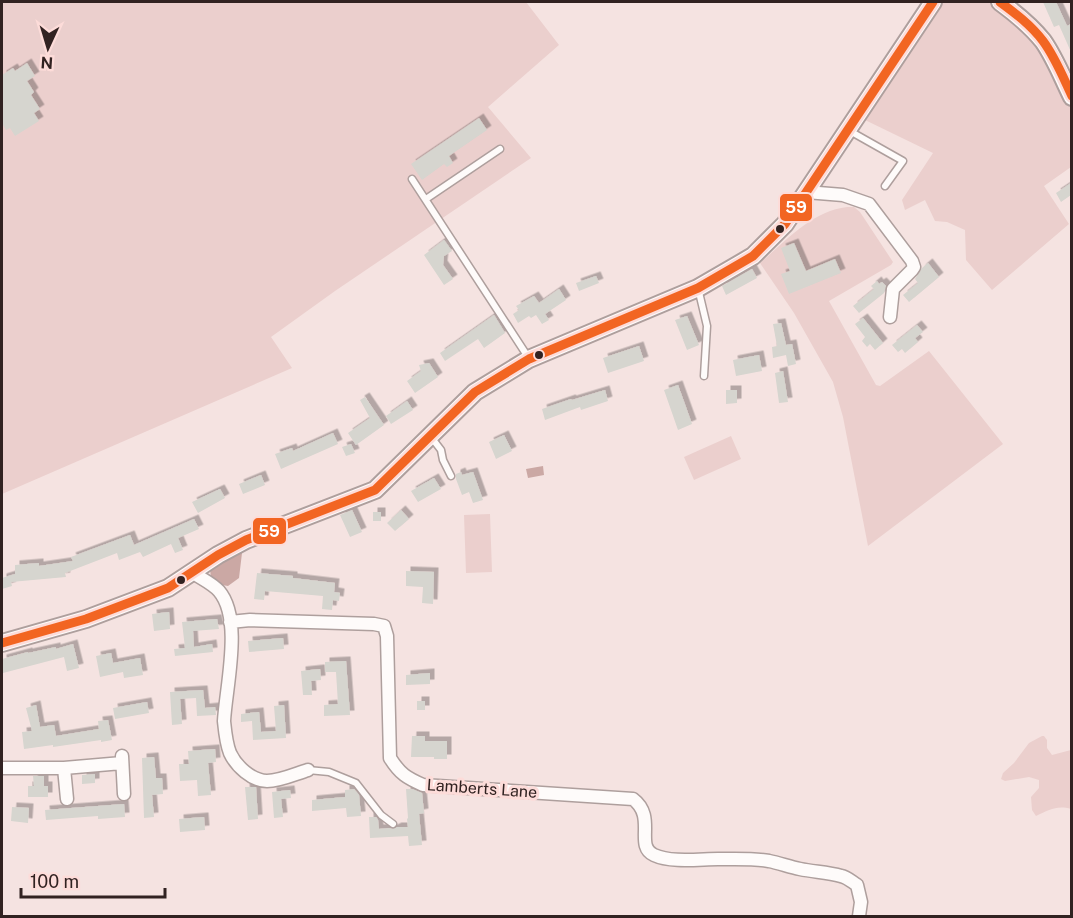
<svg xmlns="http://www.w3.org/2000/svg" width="1073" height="918" font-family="'Public Sans',sans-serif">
<defs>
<filter id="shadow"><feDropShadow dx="4.5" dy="-4.5" stdDeviation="0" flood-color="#0004"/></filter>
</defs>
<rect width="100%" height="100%" fill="#f5e3e1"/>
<path fill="#ebcfcd" d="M2,2H526L559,45L488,107L531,158L335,291L271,337L292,368L2,494Z
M939,2H988L1014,19L1034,40L1060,84L1071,110V167L1044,186L1069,224L992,290L966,260L965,230L947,222L935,221L925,200L905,210L902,200L933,153L865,120Z
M847,207H854L860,212L893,262L891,265L829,301L876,385L880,386L929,351L1003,444L868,546L843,417L833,382L794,313L760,263C786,241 812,211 847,207Z
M731,436L741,459L694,480L684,457Z
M490,514L492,572L466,573L464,515Z
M1042,736H1044L1047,740V748L1052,755L1071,750V809C1057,805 1049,810 1036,816L1032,810L1031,797L1039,788V780L1029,777L1005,781L1001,779L1003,773L1014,763L1029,743Z"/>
<path fill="#cba8a4" d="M543,466L544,475L528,478L526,469Z
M239,551L242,553L239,578L228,586L216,584L211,578L210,569Z"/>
<path fill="#d6d5cf" filter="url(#shadow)" d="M1043,2H1056L1067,26L1071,24V52L1059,25L1054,27Z
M27,63L35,76L27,81L34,92L31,95L40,109L34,113L39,121L15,136L10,128L6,130L2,123V75L13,68L15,71Z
M479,118L487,130L449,156L453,163L447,167L444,164L422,180L411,164Z
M1071,183V195L1061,202L1056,193Z
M444,240L452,251L444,256L443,265L453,279L444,285L424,255Z
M794,243L806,271L835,259L841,273L789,294L781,274L790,271L781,248Z
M928,263L939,277L909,302L903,295L918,283L915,279L922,268Z
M752,269L757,278L726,295L722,286Z
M596,276L599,283L579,291L576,283Z
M877,281L879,284L882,282L886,286L884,293L859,313L853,306L874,289L871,286Z
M559,289L566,300L545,314L549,320L542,324L536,315L531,318L529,316L518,323L513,314L519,310L516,306L534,296L539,303Z
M494,315L505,333L484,348L478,339L445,361L440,353Z
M687,316L699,345L687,350L675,320Z
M863,318L883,343L875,350L870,344L867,347L862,341L865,337L855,324Z
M781,323L786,345L792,344L796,364L788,366L786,355L773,358L772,347L777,346L773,324Z
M917,325L923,332L915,338L918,342L905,353L902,349L898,352L892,345Z
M639,346L644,361L608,373L603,358Z
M759,355L762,371L736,376L733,360Z
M429,363L438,377L415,393L407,381L421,371L419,365Z
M783,371L788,402L779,403L775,373Z
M678,385L692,424L678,430L664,390Z
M605,390L608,401L581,410L580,407L545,420L542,409L571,399L572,400Z
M726,390H737V403L726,404Z
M365,397L384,425L356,445L348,433L370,418L360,400Z
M407,401L413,410L391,424L386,416Z
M333,433L338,444L281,469L275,454L292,448L293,451Z
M504,435L512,451L496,459L489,442Z
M351,444L355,453L346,456L342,447Z
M461,472L462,475L473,472L483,500L473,503L469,492L462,495L456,479V474Z
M261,475L265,485L243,494L239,484Z
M434,478L441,489L418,502L411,491Z
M220,489L225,498L198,513L192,502Z
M352,510L362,532L350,537L340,515Z
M401,510L409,519L395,531L387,523Z
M373,512H381V521H373Z
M194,519L199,529L178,538L183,550L175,553L171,544L143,557L140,552L119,560L117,553L65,573L66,577L11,582L12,586L2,589V578L15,574V565L39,563V566L73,561L71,557L130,535L134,545Z
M406,571L434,572L433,604L422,603L423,587L406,586Z
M257,573L293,576V578L335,583L334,592L340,593L339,601L333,600L332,610L322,609L323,596L265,591L264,600L254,599Z
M169,612L170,629L154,631L152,614Z
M217,619L219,629L193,631L194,647L212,644L213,652L175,656L174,649L185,648L182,622Z
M283,638L284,649L249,652L248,641Z
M73,644L79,668L67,671L64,657L3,673L2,659L28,652V653L56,647V649Z
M111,653L113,663L140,658L143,675L124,678L123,672L100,677L96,656Z
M346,661L350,715L324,716V705L338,704L336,672H325V662Z
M320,669L321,680L311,681L312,695H303L301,671Z
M430,673V684L406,685V675Z
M203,690L205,708L215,707L216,715L197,716L196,698L180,699L182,724L172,725L170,692Z
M417,701H425V710H417Z
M147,702L149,713L115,719L113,708Z
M36,705L40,727L54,725L56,736L99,729L98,721L108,720L112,740L101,742V740L53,747V745L24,749L22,732L32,731L26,708Z
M284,705L286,738L253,740L252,721L241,722V714L259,712L261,732L276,731L274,706Z
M412,736H425V741H447V759H434V757H411Z
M215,749L216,762L208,763L211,795L198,796L197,780L180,781L179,764H189L188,751Z
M154,757L156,778H162L163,794L152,795L154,817L144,818L142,758Z
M95,774V783L82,784V775Z
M33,776H44V786H48V797H28V786H34Z
M245,787H256L258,819L248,820Z
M354,789L359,795L361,816L347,817L346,808L312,811V800L345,797V790Z
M406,789H412L422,793L424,813L419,814L422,845L409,846L408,836L370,838L369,817H376L378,820L379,829L389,828L393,829L397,827H408L407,819L408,818Z
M290,790L291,798L281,799L283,817L274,818L272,792Z
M124,804L125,817L98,819V816L46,820L45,810Z
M12,807L29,808L28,823L11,821Z
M204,817L205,830L180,832L179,819Z"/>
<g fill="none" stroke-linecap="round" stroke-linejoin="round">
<defs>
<path id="lane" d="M848,130L903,161L885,186
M412,179L528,357
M426,199L500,149
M698,288L707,326L704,376
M431,437L441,450L443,460L451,476
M308,770L329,772L356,783L381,815L393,824"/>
<path id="street" d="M806,192L843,195L869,204L912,261L914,267L912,270L893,289L890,317
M192,572C200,578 212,583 219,591C243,619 226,686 224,721C225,731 226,743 230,753C236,766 252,781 267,781C280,781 295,774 308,770
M230,622L250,620L374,624L384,626L387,636L390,758C400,774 407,778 423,785L633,799C657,817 634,846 654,855C671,863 700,859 718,859C735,859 752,858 769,861C779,863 790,867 800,869C814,872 828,872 841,876C847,877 852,882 857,885L861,902L859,916
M122,756L124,794
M2,768H64L122,763
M64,768L67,799"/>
<path id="secondary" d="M1000,2C1015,13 1031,26 1043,41C1055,58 1063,79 1072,97
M2,643L86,619L168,588L218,555L246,540L375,490L475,392L529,359L698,288L753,256L785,224L933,2"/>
</defs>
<use href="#lane" stroke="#ae9f9d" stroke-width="9"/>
<use href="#street" stroke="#ae9f9d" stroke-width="15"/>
<use href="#secondary" stroke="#ae9f9d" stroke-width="20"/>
<use href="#lane" stroke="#fefbfa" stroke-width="6"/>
<use href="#street" stroke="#fefbfa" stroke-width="12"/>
<use href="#secondary" stroke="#fefbfa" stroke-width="16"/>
<defs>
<path id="bus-1" d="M1000,2C1015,13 1031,25 1043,41C1055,57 1063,77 1072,96
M2,643L86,619L168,588L218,555L246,540L375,490L475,392L529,359L698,288L753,256L785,224L933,2"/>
</defs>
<use href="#bus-1" stroke="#fddcd9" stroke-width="14"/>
<use href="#bus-1" stroke="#f26522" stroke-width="9"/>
</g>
<g fill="#312221" stroke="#fddcd9" stroke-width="2">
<circle cx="780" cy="229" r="5"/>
<circle cx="539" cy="355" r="5"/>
<circle cx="181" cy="580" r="5"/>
</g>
<g text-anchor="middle" stroke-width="6" stroke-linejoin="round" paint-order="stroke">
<g font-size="16" fill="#312221" stroke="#fddcd9">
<text transform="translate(482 788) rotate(4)" y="6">Lamberts Lane</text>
</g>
</g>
<g stroke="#fddcd9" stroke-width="2">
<rect x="779" y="193" width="34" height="29" rx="6" fill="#f26522"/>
<rect x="252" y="517" width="35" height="28" rx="6" fill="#f26522"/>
</g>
<g font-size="16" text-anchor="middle" font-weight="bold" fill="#fff">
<text x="796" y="213">59</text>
<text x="269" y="537">59</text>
</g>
<rect width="1073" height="918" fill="none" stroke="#312221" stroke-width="6"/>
<g transform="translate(48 48) rotate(184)" stroke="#fddcd9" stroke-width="4.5" paint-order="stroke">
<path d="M0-4.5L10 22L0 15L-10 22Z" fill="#312221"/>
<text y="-9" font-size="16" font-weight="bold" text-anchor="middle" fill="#312221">N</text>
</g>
<path d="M21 888v9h144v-9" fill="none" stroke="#312221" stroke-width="3"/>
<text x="30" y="888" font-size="18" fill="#312221" stroke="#fddcd9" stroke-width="4.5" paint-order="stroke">100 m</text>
</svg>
